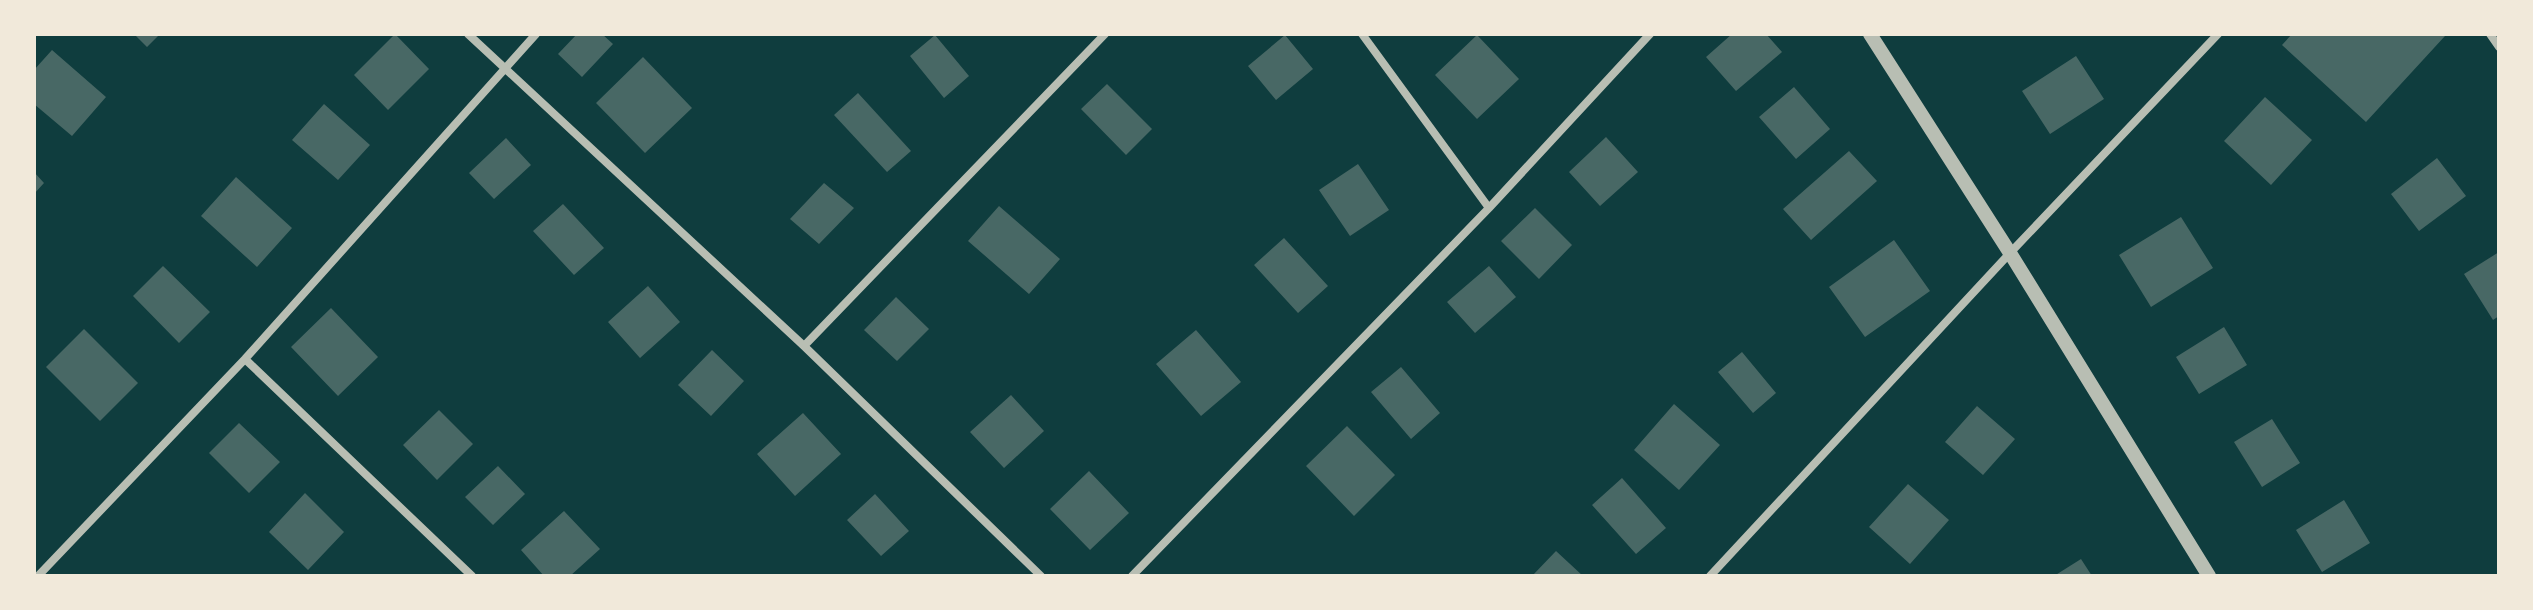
<svg xmlns="http://www.w3.org/2000/svg" width="2533" height="610" font-family="'Sofia Sans Condensed',sans-serif">
<rect width="100%" height="100%" fill="#0f3d3e"/>
<path fill="#486865" d="M134,34H160L147,47Z
M395,34L429,69L388,110L354,75Z
M577,34H602L613,44L582,77L558,54Z
M1732,34H1766L1782,52L1736,91L1706,57Z
M2292,34H2443L2445,36L2366,122L2282,45Z
M935,35L969,76L944,98L910,56Z
M1285,35L1313,69L1276,100L1248,66Z
M1477,35L1519,79L1477,119L1435,75Z
M52,50L106,97L72,136L34,104V70Z
M2076,56L2104,99L2050,134L2022,91Z
M643,57L692,108L645,153L596,103Z
M1107,84L1152,129L1126,155L1081,109Z
M1794,87L1830,129L1796,159L1759,117Z
M858,93L911,151L887,172L834,115Z
M2265,97L2312,140L2271,185L2224,141Z
M324,104L370,145L338,180L292,140Z
M1606,137L1638,172L1600,206L1569,172Z
M506,138L531,165L494,199L469,173Z
M1849,151L1877,181L1811,240L1783,209Z
M2437,158L2466,196L2419,231L2391,194Z
M1358,164L1389,210L1350,236L1319,190Z
M34,172L44,183L34,194Z
M236,177L292,228L257,267L201,216Z
M824,183L854,208L819,244L790,219Z
M563,204L604,248L574,275L533,231Z
M999,206L1060,259L1029,294L968,241Z
M1535,208L1572,245L1539,279L1501,241Z
M2181,217L2213,268L2151,307L2119,255Z
M1284,238L1328,286L1298,313L1254,265Z
M1894,240L1930,291L1865,337L1829,287Z
M2499,252V316L2493,320L2464,274Z
M163,266L210,312L179,343L133,296Z
M1489,266L1516,297L1475,333L1447,302Z
M648,286L680,322L640,358L608,322Z
M896,297L929,329L897,361L864,330Z
M331,308L378,357L338,396L291,347Z
M2224,327L2247,365L2199,394L2176,357Z
M84,329L138,383L100,421L46,367Z
M1196,330L1241,382L1201,416L1156,364Z
M712,350L744,381L711,416L678,385Z
M1742,352L1776,393L1753,413L1718,372Z
M1401,367L1440,413L1411,439L1371,392Z
M1011,395L1044,431L1004,468L970,432Z
M1674,404L1720,445L1679,490L1634,450Z
M1977,406L2015,439L1983,475L1945,442Z
M439,410L473,444L437,480L403,445Z
M803,413L841,454L795,496L757,454Z
M2272,419L2300,463L2262,487L2234,442Z
M239,423L280,462L249,493L209,453Z
M1347,426L1395,475L1354,516L1306,466Z
M498,466L525,494L493,525L465,497Z
M1089,471L1129,513L1090,550L1050,509Z
M1622,478L1666,528L1636,554L1592,505Z
M1908,484L1949,520L1910,564L1869,527Z
M305,493L344,532L308,570L269,532Z
M875,494L909,531L881,556L847,520Z
M2344,500L2370,543L2322,572L2296,530Z
M564,511L600,549L570,576H544L521,550Z
M1556,551L1583,576H1532Z
M2081,559L2092,576H2054Z"/>
<g fill="none" stroke-linecap="round" stroke-linejoin="round">
<path stroke="#b8beb3" stroke-width="8" d="M468,34L804,346L1041,576
M1362,34L1489,208
M2490,34L2499,47
M804,346L1105,34
M245,359L472,576
M38,576L245,359L536,34
M1132,576L1489,208L1650,34
M1710,576L2010,253L2218,34"/>
<path stroke="#b8beb3" stroke-width="14" d="M1870,34L2010,253L2209,576"/>
</g>
<rect width="2533" height="610" fill="none" stroke="#f1e9da" stroke-width="72"/>
</svg>
